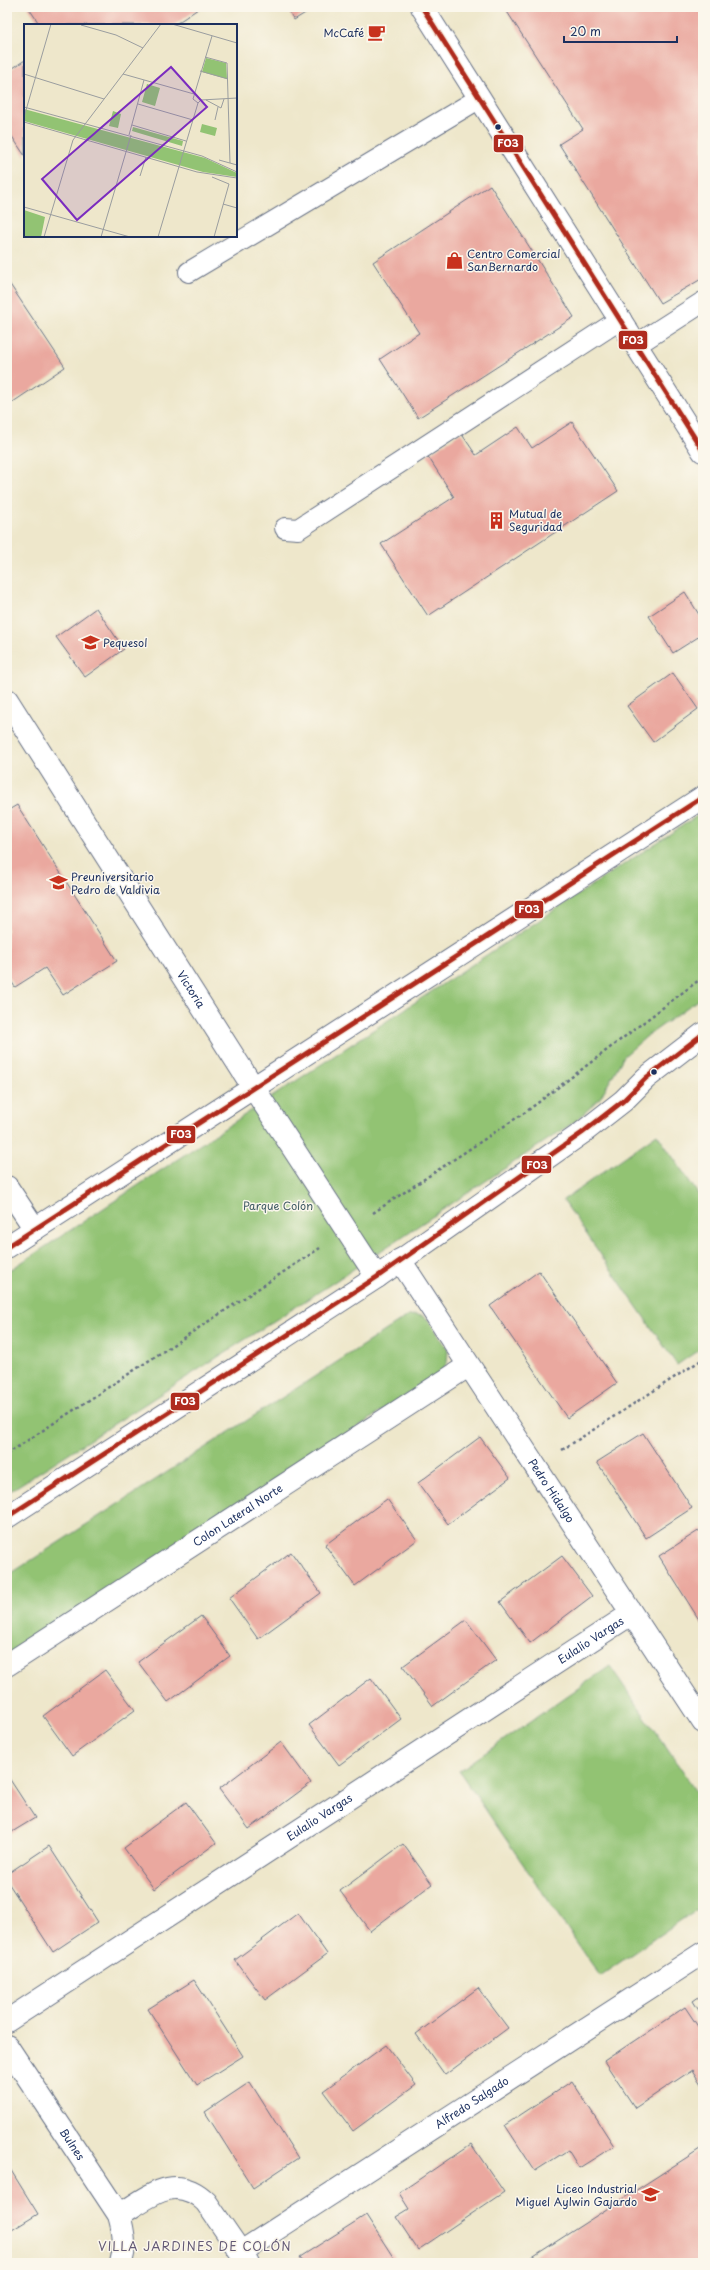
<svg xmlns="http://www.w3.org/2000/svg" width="710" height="2270" font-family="'Playpen Sans',sans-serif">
<rect width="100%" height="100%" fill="#fbf7ec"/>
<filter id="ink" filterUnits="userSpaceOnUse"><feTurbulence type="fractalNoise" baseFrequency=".025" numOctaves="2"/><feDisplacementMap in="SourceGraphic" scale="8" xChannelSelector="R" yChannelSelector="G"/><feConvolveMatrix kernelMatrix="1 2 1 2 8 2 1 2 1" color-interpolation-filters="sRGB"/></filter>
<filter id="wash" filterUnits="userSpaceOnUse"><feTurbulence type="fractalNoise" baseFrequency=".012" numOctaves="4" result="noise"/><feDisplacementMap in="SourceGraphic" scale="16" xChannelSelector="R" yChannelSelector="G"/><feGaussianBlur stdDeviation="0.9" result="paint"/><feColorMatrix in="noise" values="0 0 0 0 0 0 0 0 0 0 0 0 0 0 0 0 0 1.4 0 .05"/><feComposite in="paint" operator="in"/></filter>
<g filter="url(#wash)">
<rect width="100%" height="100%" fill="#eee7cb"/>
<path fill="#92c373" stroke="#567968" d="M703,812V996L646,1037L624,1056L600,1098L576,1121L325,1288L7,1493V1272Z
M657,1134L703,1201V1347L677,1365L563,1200Z
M415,1315L422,1316L429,1320L448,1350L447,1363L441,1372L7,1659V1576L408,1316Z
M610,1666L703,1801V1905L600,1976L459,1771Z"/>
<g id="blocks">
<path fill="#eaa89f" d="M28,7H201L174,25H40Z
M286,7H315L294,20Z
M504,7H703V278L660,303L559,144L583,129Z
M25,60V156L7,129V72Z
M490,185L574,317L418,418L380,359L419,333L373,262Z
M7,280L65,367L7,406Z
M572,422L618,491L428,616L381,544L454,497L427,455L461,433L476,455L518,427L532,448Z
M685,592L703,621V634L673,653L649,616Z
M96,608L124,649L85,677L56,637Z
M673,673L698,709L653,742L627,706Z
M17,805L117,961L63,995L45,968L15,987L7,975V811Z
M539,1271L617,1383L567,1418L490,1306Z
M643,1433L692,1508L646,1538L597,1462Z
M480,1437L510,1478L448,1524L418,1483Z
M387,1499L417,1540L355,1586L325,1545Z
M703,1528V1626L659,1556Z
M291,1552L321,1593L258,1639L229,1598Z
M562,1556L592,1596L530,1643L500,1602Z
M201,1616L230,1656L168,1702L138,1662Z
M466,1620L496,1660L433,1706L403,1666Z
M105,1670L135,1710L72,1756L43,1716Z
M371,1678L401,1719L339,1765L309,1725Z
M281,1742L311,1783L249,1829L219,1789Z
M7,1775L35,1818L7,1835Z
M186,1802L216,1843L154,1889L124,1848Z
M403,1844L432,1884L370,1931L340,1891Z
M49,1846L98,1922L53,1952L7,1881V1874Z
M298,1913L327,1954L265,2000L235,1960Z
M194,1980L243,2056L197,2085L148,2009Z
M478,1988L508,2028L445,2075L416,2034Z
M703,1994V2017L693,2001Z
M685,2007L703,2034V2083L701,2084L692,2070L635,2108L604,2061Z
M386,2045L416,2085L353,2131L323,2091Z
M572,2081L614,2146L579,2168L568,2150L535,2171L505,2125Z
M250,2082L298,2158L253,2188L205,2112Z
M471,2144L504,2192L418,2250L396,2217L409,2209L399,2193Z
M703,2147V2263H523Z
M7,2164L38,2214L7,2233Z
M366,2215L395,2260L391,2263H304L300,2257Z"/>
</g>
</g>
<g filter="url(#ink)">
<use href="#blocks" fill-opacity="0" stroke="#656f84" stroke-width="1"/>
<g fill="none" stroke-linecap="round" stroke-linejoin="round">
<defs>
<path id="lane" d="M189,272L480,98
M636,345L703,302
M285,528L298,529L621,319"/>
<g id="street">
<path d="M7,1187L35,1229"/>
<path id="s1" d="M400,1260L703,1722"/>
<path id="s2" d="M7,1665L468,1366"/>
<path id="s3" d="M7,2021L631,1614"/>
<path id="s4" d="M7,2046L119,2215C124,2233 126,2246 121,2263"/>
<path d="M119,2215C149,2197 175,2172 206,2202L248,2263"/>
<path id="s5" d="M241,2252L703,1953"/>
</g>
<g id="secondary">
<path d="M422,7L703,451"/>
<path id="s6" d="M7,700L253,1087L377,1277"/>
</g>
<path id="primary" d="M7,1247L703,797
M7,1517L377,1277L582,1133L623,1101L646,1078L703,1034"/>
</defs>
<use href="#lane" stroke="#656f84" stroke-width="22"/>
<use href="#street" stroke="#656f84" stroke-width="24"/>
<use href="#secondary" stroke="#656f84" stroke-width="24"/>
<use href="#primary" stroke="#656f84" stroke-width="24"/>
<path stroke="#656f84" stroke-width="2.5" stroke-dasharray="3 3" stroke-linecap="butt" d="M373,1213L527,1111L703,977
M562,1450L703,1359
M7,1454L320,1248"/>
<use href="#lane" stroke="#fff" stroke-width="20"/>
<use href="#street" stroke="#fff" stroke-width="22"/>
<use href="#secondary" stroke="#fff" stroke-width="22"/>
<use href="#primary" stroke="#fff" stroke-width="22"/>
<defs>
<path id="bus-1" d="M422,7L703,451
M7,1247L703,797
M7,1517L377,1277L582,1133L623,1101L646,1078L703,1034"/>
</defs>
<use href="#bus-1" stroke="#fbf7ec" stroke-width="8"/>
<use href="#bus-1" stroke="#af2b1e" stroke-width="5"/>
</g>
</g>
<defs>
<symbol id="cafe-bare" viewBox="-9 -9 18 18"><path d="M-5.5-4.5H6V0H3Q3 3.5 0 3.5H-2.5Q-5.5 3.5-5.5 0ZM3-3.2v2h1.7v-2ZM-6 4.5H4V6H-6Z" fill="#c8321e" stroke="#fbf7ec" stroke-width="2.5" paint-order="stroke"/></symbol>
<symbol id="shop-bare" viewBox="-9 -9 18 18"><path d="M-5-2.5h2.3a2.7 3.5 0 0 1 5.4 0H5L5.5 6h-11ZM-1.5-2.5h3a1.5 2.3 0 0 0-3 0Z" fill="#c8321e" stroke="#fbf7ec" stroke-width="2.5" paint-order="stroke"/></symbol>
<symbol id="building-bare" viewBox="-9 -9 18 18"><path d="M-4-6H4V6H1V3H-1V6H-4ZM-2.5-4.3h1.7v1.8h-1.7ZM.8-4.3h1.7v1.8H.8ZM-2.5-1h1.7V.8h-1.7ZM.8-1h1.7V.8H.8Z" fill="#c8321e" stroke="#fbf7ec" stroke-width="2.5" paint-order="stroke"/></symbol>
<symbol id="school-bare" viewBox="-9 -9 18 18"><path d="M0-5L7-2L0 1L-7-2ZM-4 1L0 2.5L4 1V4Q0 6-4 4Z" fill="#c8321e" stroke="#fbf7ec" stroke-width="2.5" paint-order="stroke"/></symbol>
</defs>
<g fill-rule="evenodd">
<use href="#cafe-bare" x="364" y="20" width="25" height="25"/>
<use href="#shop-bare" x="442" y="248" width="25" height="25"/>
<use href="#building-bare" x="484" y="508" width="25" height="25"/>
<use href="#school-bare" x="78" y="630" width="25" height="25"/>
<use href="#school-bare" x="46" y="870" width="25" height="25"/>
<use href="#school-bare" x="638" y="2182" width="25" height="25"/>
</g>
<g fill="#1b2f5e" stroke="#fbf7ec" stroke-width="1.5">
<circle cx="498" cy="127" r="3.5"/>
<circle cx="654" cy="1072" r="3.5"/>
</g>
<g text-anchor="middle" stroke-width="3" stroke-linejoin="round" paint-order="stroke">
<g font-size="11" fill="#1b2f5e" stroke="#fbf7ec" text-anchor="start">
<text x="364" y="37" text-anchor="end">McCafé</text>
<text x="467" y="258">Centro Comercial<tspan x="467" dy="13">SanBernardo</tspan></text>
<text x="509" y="518">Mutual de<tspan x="509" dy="13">Seguridad</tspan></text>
<text x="103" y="647">Pequesol</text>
<text x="71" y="881">Preuniversitario<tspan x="71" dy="13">Pedro de Valdivia</tspan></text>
<text x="637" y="2193" text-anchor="end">Liceo Industrial<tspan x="637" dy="13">Miguel Aylwin Gajardo</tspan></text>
</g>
<g font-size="11" fill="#1b2f5e" stroke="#fbf7ec">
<text dy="4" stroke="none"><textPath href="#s6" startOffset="343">Victoria</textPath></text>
<text dy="4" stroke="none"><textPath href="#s1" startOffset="276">Pedro Hidalgo</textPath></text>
<text dy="4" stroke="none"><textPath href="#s2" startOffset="275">Colon Lateral Norte</textPath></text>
<text dy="4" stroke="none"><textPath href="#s3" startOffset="697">Eulalio Vargas</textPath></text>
<text dy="4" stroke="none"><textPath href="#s3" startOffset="373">Eulalio Vargas</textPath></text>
<text dy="4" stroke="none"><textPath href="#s5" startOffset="275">Alfredo Salgado</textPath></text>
<text dy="4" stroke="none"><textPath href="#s4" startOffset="118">Bulnes</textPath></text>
</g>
<g font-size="11" fill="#3f5b64" stroke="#fbf7ec">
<text x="278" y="1210">Parque Colón</text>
</g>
<g font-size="12" letter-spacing="1" fill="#635975" stroke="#fbf7ec">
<text x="195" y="2251">VILLA JARDINES DE COLÓN</text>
</g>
</g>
<g transform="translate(24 24)">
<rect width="213" height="213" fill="#eee7cb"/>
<path d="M182,34L202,39L203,55L178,48ZM123,60L136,64L131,82L118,78ZM0,85L181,134L213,149V153L179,148L0,97ZM89,87L97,90L94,104L85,102ZM178,100L193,104L191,112L176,108ZM109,103L159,117L158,122L108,107ZM0,186L21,193L17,213H0Z" fill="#92c373"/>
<path fill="none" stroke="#9a9d9f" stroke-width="1" d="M148,0L213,19M57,1L92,11L119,24M181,33L203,39L206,139M176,47L204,55M0,50L80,75M99,50L170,70M182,76L197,84L200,75M174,79L169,75L188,12M114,80L169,96M0,83L178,132L213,148M0,93L27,0M191,96L194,83M0,98L173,148L213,154M108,101L162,117M105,111L120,56M195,136L213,141M116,152L122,133M188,153L205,160L190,213M199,180L213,184M0,183L106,213M20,213L49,116L137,0M77,213L107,111M134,213L174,79L177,76L213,74"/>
<path fill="#7b2cbf" fill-opacity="0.15" stroke="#7b2cbf" stroke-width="2" d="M147,43L183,83L53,196L18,155Z"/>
<rect width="213" height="213" fill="none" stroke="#1b2f5e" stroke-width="2"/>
</g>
<g stroke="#fbf7ec" stroke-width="1.5">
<rect x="493" y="134" width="31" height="19" rx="4" fill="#af2b1e"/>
<rect x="618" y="330" width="30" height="20" rx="4" fill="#af2b1e"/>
<rect x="514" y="900" width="30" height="19" rx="4" fill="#af2b1e"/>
<rect x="166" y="1125" width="30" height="19" rx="4" fill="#af2b1e"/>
<rect x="521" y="1155" width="31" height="19" rx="4" fill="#af2b1e"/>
<rect x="170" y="1392" width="30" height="19" rx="4" fill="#af2b1e"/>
</g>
<g font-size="11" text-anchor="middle" font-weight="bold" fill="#fff">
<text x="508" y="147">F03</text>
<text x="633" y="344">F03</text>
<text x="529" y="913">F03</text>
<text x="181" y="1138">F03</text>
<text x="537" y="1169">F03</text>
<text x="185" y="1405">F03</text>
</g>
<rect width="710" height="2270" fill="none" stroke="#fbf7ec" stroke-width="24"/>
<path d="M564 36v6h113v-6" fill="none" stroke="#1b2f5e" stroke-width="2"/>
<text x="570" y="36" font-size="12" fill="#1b2f5e" stroke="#fbf7ec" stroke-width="3" paint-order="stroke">20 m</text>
</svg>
